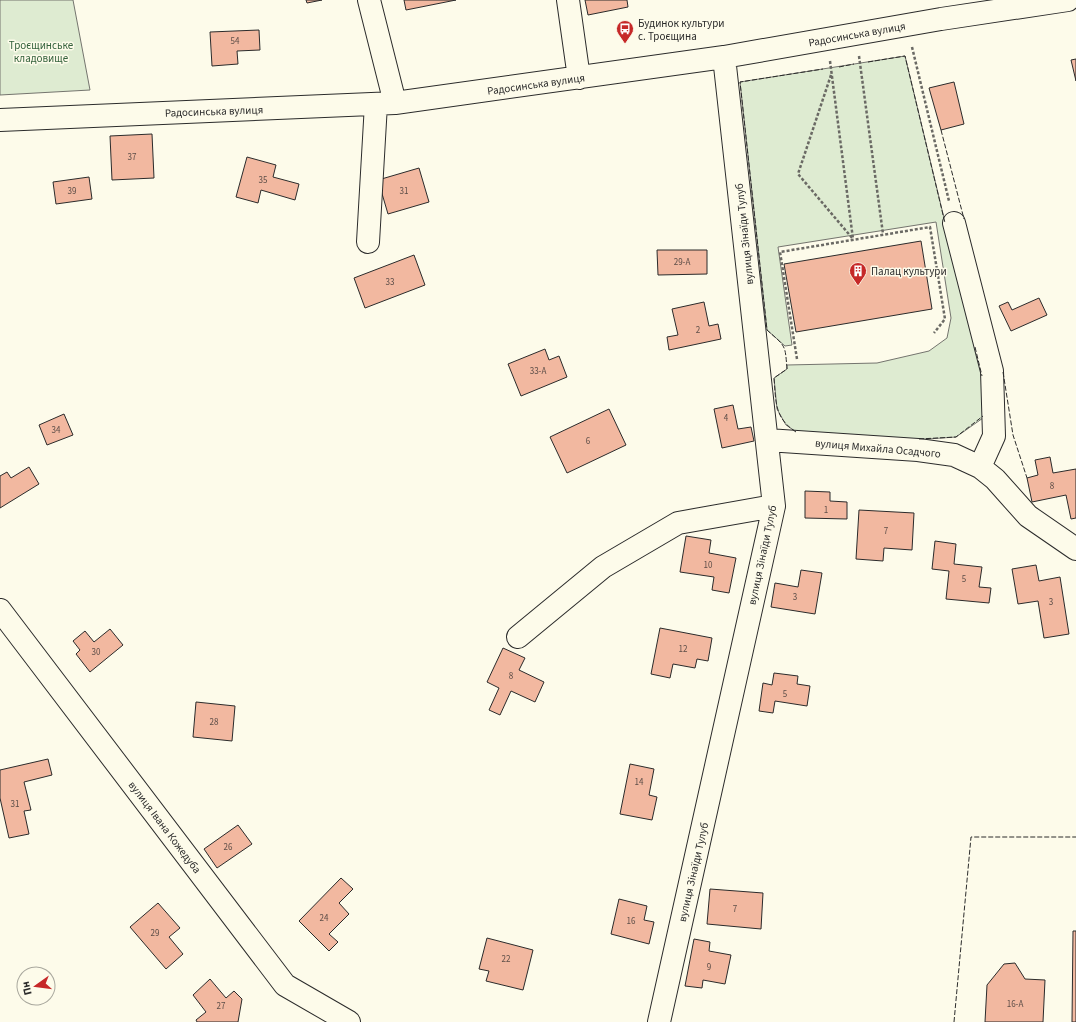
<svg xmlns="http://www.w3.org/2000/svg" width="1076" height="1022" font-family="'Source Sans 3',sans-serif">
<rect width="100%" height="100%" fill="#fdfbea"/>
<path fill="#deebd1" stroke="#74746e" d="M0,0H73L90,90L0,95Z
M905,56L984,384L983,418L956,437L884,442L801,435L786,425L777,409L774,378L787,369V365L877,363L929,351L947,338L951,318L936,222L778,247L792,345L785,346L767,330L740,82Z"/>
<path fill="#f2b8a0" stroke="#2b2b2b" d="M306,0H322L307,3Z
M404,0H456L406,10Z
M585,0H627L628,7L588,15Z
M259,30L260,50L237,51L238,64L212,66L210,32Z
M1076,59V81L1071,60Z
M954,82L964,124L941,130L929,88Z
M152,134L154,178L112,180L110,136Z
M247,157L276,165L273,177L299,184L295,200L261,190L258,203L236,197Z
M419,168L429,202L388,214L378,180Z
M89,177L92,199L56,204L53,182Z
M921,241L932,309L796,332L784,264Z
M657,250H707V274L658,275Z
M414,255L425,285L365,308L354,278Z
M1039,298L1047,315L1011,331L999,306L1008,302L1012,310Z
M704,302L709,326L718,324L721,339L669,350L667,337L678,335L672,309Z
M545,349L549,360L559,356L567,377L521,396L508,364Z
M733,405L738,429L751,427L754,441L722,448L714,409Z
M609,409L626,445L567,473L550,437Z
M64,414L73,435L47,445L39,425Z
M1050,457L1053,473L1076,469V518L1071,519L1066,495L1032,502L1027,478L1038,475L1035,460Z
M29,467L39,484L0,508V476L7,472L11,478Z
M805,491L830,492V501L847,502V519L805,518Z
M859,510L914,513L912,550L884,548L883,561L856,559Z
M686,536L711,540L709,553L736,558L729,593L712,590L714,577L680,572Z
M935,541L956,544L954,564L982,567L979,587L991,588L989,603L946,599L949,571L932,569Z
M1036,565L1039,581L1060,577L1069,634L1044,638L1038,601L1018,604L1012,569Z
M801,570L822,573L815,614L771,607L775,583L798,587Z
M660,628L712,638L708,661L697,659L695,668L673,664L670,678L651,674Z
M110,629L123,645L90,672L76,654L80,650L73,641L85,631L94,642Z
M503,648L525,658L519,670L544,682L535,702L511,691L500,715L489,710L499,688L487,682Z
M774,673L798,676L797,684L810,686L807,706L775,701L773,713L759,711L763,683L772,685Z
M196,702L235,706L232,741L193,737Z
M48,759L52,775L24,782L31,810L24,811L29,834L9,838L0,798V770Z
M630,764L654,769L649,795L657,797L652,820L620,814Z
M238,825L252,844L217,868L204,849Z
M341,878L353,889L339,903L349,914L329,934L338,942L329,951L299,921Z
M710,889L763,893L761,929L707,924Z
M619,899L647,906L644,920L654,922L649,944L611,934Z
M158,903L180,928L169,937L183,954L166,969L130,927Z
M1073,931H1076V1022H1072Z
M487,938L533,950L523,990L486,981L489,971L479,969Z
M694,939L710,942L709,951L731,955L725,984L703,980L702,988L685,986Z
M1015,963L1025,979L1045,980L1043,1022H985L987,985L1004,964Z
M210,979L226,998L234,991L242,999L238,1022H197L196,1020L206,1012L193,995Z"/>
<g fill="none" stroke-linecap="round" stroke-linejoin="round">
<defs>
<path id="minor" d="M369,0L395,103
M568,0L579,78
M0,120L395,103L724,57L941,19L1068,0
M954,223L992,371L994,436L980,467
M368,242L376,104
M767,440L918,450L954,455L980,467L995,479L1028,516L1076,549
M0,610L285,985L349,1022
M518,637L603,567L678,523L774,506
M659,1022L774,506L724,57"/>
</defs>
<use href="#minor" stroke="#2b2b2b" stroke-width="24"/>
<path stroke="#6a6964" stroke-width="2.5" stroke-dasharray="3 2" stroke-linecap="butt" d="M912,47L949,201
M859,56L883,234
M830,61L853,239
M831,75L798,174L853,239
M797,359L780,252L930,227L945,319L934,333"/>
<use href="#minor" stroke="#fdfbea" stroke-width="22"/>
<path stroke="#2b2b2b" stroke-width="1" stroke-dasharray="5 2" stroke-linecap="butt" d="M868,62L905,56L945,223
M839,67L854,64
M941,130L964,219
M975,347L982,376
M1003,372L1013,435L1027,478
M796,432C774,418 776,401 774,378L787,369C785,344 786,347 767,330L740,82L823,69
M919,439L956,437L983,416
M954,1022L971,837H1076"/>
</g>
<defs>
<symbol id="bus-pin" viewBox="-11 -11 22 30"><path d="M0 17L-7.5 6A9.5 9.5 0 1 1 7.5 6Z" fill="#c62828" stroke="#fdfbea"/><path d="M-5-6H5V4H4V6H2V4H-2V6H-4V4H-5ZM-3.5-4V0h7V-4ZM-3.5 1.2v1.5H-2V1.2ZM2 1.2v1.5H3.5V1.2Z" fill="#fff"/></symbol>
<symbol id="building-pin" viewBox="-11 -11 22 30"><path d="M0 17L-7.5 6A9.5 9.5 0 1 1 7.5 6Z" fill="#c62828" stroke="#fdfbea"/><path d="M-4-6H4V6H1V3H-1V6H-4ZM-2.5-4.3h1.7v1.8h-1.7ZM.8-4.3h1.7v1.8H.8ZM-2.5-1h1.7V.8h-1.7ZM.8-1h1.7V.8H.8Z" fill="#fff"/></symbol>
</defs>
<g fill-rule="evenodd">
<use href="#bus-pin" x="615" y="19" width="20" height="27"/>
<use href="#building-pin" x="848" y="261" width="20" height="27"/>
</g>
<g text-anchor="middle" stroke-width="3" stroke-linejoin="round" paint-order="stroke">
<g font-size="9" fill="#5d4e48">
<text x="235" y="44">54</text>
<text x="132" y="160">37</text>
<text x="263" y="183">35</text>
<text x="72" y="194">39</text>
<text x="404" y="194">31</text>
<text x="682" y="265">29-А</text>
<text x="390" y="285">33</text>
<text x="698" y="333">2</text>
<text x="538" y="374">33-А</text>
<text x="726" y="421">4</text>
<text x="56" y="433">34</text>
<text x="588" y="444">6</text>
<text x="1052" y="489">8</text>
<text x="826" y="513">1</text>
<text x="886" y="534">7</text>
<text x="708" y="568">10</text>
<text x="964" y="582">5</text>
<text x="795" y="600">3</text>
<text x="1051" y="605">3</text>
<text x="683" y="652">12</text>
<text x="96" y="655">30</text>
<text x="511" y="679">8</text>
<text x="785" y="697">5</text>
<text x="214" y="725">28</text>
<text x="639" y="785">14</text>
<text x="15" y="807">31</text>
<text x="228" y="850">26</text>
<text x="735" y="912">7</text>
<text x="324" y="921">24</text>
<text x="631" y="924">16</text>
<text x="155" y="936">29</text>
<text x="506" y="962">22</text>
<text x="709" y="970">9</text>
<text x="1015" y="1007">16-А</text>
<text x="221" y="1009">27</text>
</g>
<g font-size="11" fill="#2b2b2b" stroke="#fdfbea" text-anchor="start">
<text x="638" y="27">Будинок культури<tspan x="638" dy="13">с. Троєщина</tspan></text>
<text x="871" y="275">Палац культури</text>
</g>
<g font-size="11" fill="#2b2b2b" stroke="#fdfbea">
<text transform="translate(857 34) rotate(-10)" y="4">Радосинська вулиця</text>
<text transform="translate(536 84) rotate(-8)" y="4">Радосинська вулиця</text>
<text transform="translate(214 111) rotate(-2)" y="4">Радосинська вулиця</text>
<text transform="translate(744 234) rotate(-96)" y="4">вулиця Зінаїди Тулуб</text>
<text transform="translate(878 448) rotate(5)" y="4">вулиця Михайла Осадчого</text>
<text transform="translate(762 555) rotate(-78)" y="4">вулиця Зінаїди Тулуб</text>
<text transform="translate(165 827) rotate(53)" y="4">вулиця Івана Кожедуба</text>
<text transform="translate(693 872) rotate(-77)" y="4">вулиця Зінаїди Тулуб</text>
</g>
<g font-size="11" fill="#34623c" stroke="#fdfbea">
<text x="41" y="49">Троєщинське<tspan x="41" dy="13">кладовище</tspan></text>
</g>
</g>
<g transform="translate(36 986) rotate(256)"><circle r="19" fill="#fdfbea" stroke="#a9a89e"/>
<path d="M0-3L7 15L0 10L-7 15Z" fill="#c62828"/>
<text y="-6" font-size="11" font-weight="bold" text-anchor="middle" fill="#2b2b2b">Пн</text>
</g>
</svg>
